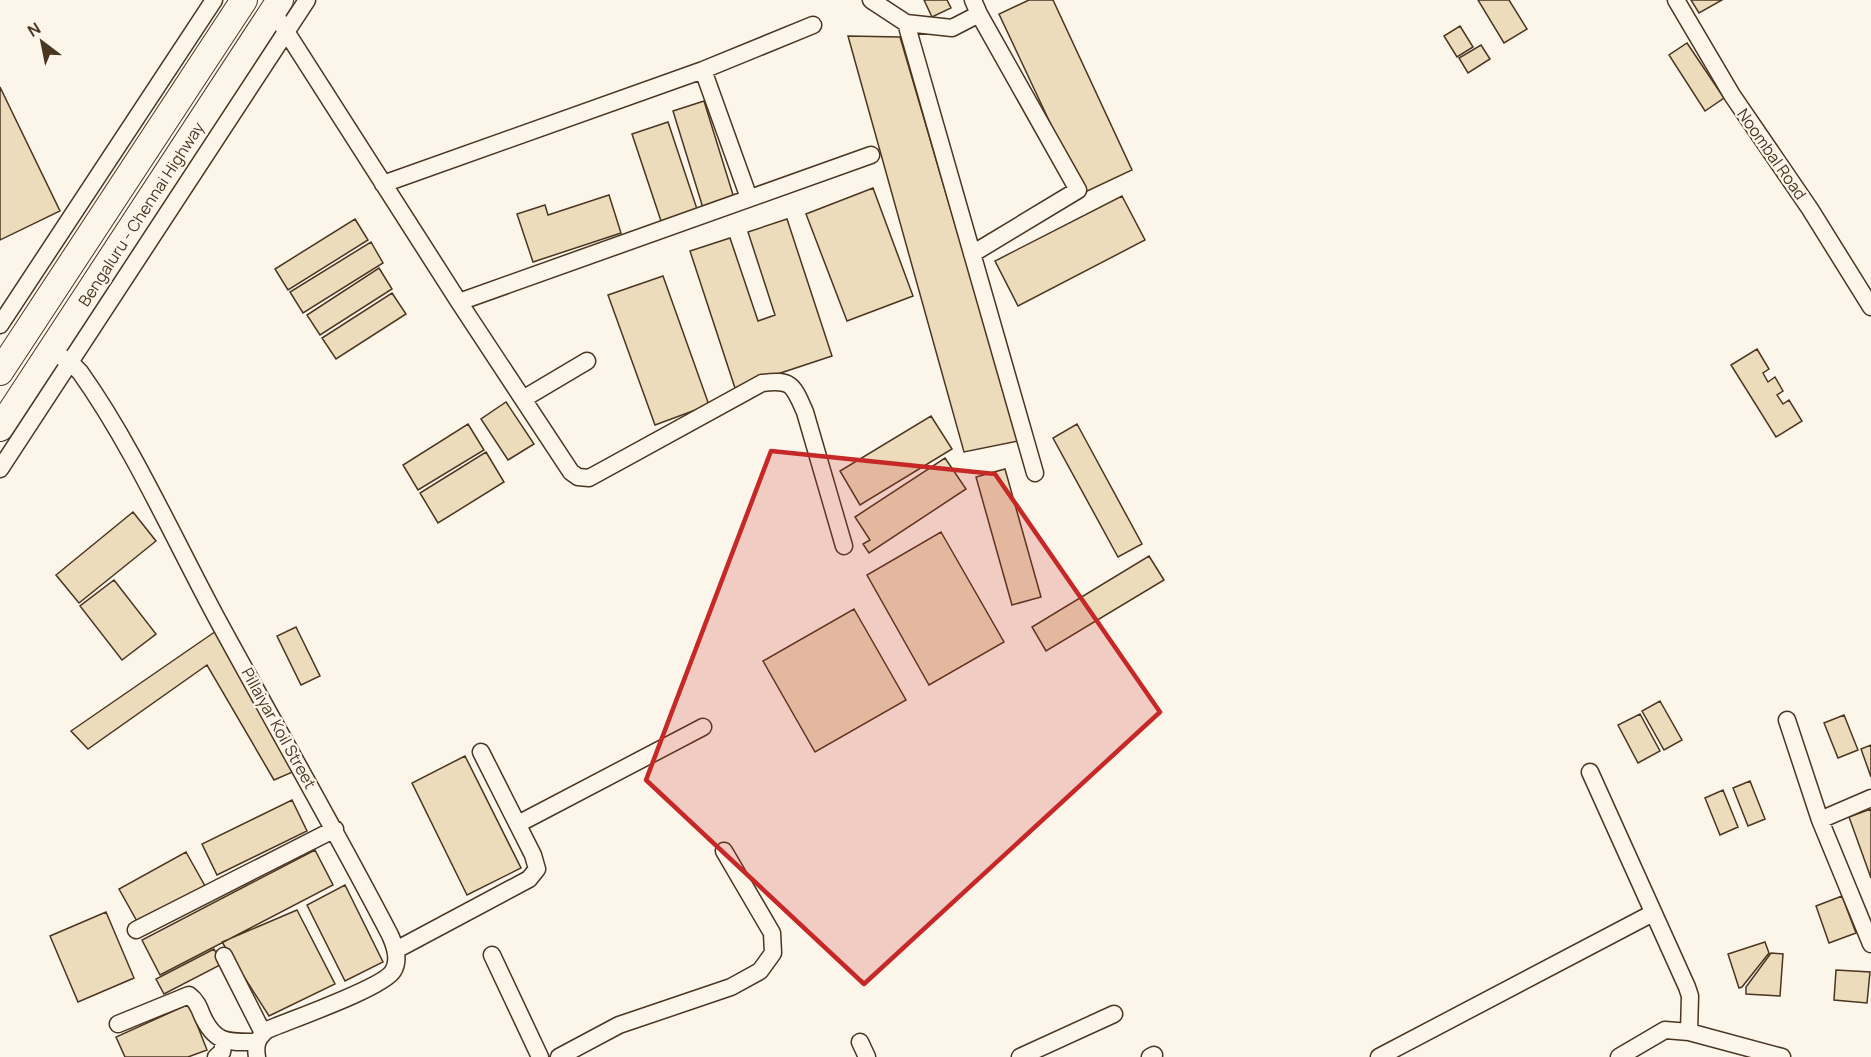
<svg xmlns="http://www.w3.org/2000/svg" width="1871" height="1057" font-family="Manrope,sans-serif">
<rect width="100%" height="100%" fill="#fbf6e9"/>
<path fill="#ecdcbc" stroke="#4a3520" stroke-width="1.5" d="M924,0H947L951,8L932,17Z
M1029,0H1053L1132,170L1083,193L999,14Z
M1478,0H1509L1527,29L1504,43Z
M1691,0H1722L1699,13Z
M1460,26L1473,47L1457,57L1444,36Z
M848,36L900,37L957,231L1023,440L964,452Z
M1687,43L1724,98L1705,111L1669,55Z
M1481,45L1490,59L1468,73L1459,58Z
M0,87L60,211L0,240Z
M704,101L734,198L703,208L673,111Z
M668,122L697,209L661,221L632,134Z
M873,188L913,296L847,321L806,214Z
M609,195L621,233L533,262L517,214L545,205L548,215Z
M1122,196L1145,240L1018,306L995,261Z
M355,219L368,240L288,290L275,269Z
M787,219L832,356L735,388L690,251L730,238L758,321L775,315L748,232Z
M371,242L383,263L303,313L290,292Z
M379,268L392,289L320,335L307,315Z
M663,276L709,405L655,425L608,295Z
M392,293L406,314L336,359L322,338Z
M1757,349L1769,369L1763,373L1768,382L1775,377L1783,391L1777,395L1783,404L1789,400L1802,421L1776,437L1731,365Z
M506,402L534,444L508,460L481,419Z
M931,416L952,449L860,505L840,471Z
M468,424L484,450L418,490L403,465Z
M1077,424L1142,544L1118,557L1053,438Z
M486,452L504,482L438,523L420,493Z
M945,458L966,489L869,553L863,544L870,540L855,517Z
M1005,469L1041,597L1012,605L976,477Z
M133,512L156,541L79,603L56,575Z
M941,532L1004,642L929,685L867,575Z
M1149,556L1164,580L1046,651L1032,627Z
M114,580L156,634L122,660L80,606Z
M854,609L906,700L815,752L763,661Z
M296,627L320,676L301,685L277,636Z
M219,629L295,771L274,780L207,665L88,749L71,731Z
M1660,701L1682,740L1664,750L1642,711Z
M1640,714L1660,751L1638,763L1618,725Z
M1844,715L1858,750L1838,758L1824,723Z
M1871,745V777L1861,749Z
M465,756L521,868L467,895L412,783Z
M1750,781L1765,819L1748,826L1733,788Z
M1723,790L1738,827L1720,835L1705,798Z
M292,800L307,831L217,875L202,844Z
M1871,809V878L1849,817Z
M315,850L333,885L160,975L142,940Z
M186,852L205,886L138,923L119,889Z
M345,885L383,962L345,981L307,905Z
M1842,896L1856,933L1829,943L1816,906Z
M297,910L335,984L269,1016L222,942Z
M106,912L134,978L78,1002L50,936Z
M1765,942L1769,953L1742,987L1739,988L1728,954Z
M214,949L222,964L164,994L156,979Z
M1771,953L1783,954L1780,996L1746,994V987Z
M1836,970L1870,972L1867,1003L1834,1000Z
M189,1004L207,1050L188,1057H125L116,1037Z"/>
<g fill="none" stroke-linecap="round" stroke-linejoin="round">
<defs>
<path id="minor" d="M871,0L906,23L952,28L979,14
M1676,0L1732,95L1810,209L1871,307
M273,11L459,302L571,472L578,477L589,478L762,383C792,379 793,385 805,412L844,546
M906,23L1035,473
M703,70L749,198
M383,184L703,70L813,25
M972,254L1078,190L979,14L973,0
M459,302L871,155
M0,325L214,0
M51,351L70,362L80,372C132,445 172,535 215,615C273,722 334,827 390,935C395,946 400,960 393,971C383,988 290,1020 267,1030C257,1038 255,1045 257,1057
M523,399L587,361
M0,469L307,0
M1787,720L1820,820L1871,944
M1590,772L1687,987L1690,996L1689,1032
M1820,820L1871,798
M518,824L703,727
M136,930L335,829
M396,950L529,879L537,869L533,855L481,752
M492,955L540,1057
M224,956L263,1033
M118,1024L189,995C196,1000 199,1007 202,1015C215,1044 228,1042 256,1042
M860,1042L867,1057
M216,1057L222,1052L224,1041
M559,1057L619,1025L731,987L760,971L773,953L772,933L724,851
M1020,1057L1114,1014
M1150,1057L1154,1055
M1379,1057L1653,913
M1619,1057L1665,1030L1689,1032L1782,1057"/>
<path id="highway" d="M0,372L244,0
M0,428L280,0"/>
</defs>
<use href="#minor" stroke="#4a3520" stroke-width="19"/>
<use href="#highway" stroke="#4a3520" stroke-width="28"/>
<use href="#minor" stroke="#fbf6e9" stroke-width="16"/>
<use href="#highway" stroke="#fbf6e9" stroke-width="26"/>
</g>
<path fill="#c62828" fill-opacity="0.2" stroke="#c62828" stroke-width="4.5" stroke-linejoin="round" d="M771,451L995,474L1160,712L864,984L646,780Z"/>
<g text-anchor="middle" stroke-width="4.5" stroke-linejoin="round" paint-order="stroke">
<g font-size="16" fill="#4a3520" stroke="#fbf6e9">
<text transform="translate(1772 154) rotate(55)" y="6">Noombal Road</text>
<text transform="translate(141 214) rotate(-57)" y="6">Bengaluru - Chennai Highway</text>
<text transform="translate(279 728) rotate(61)" y="6">Pillaiyar Koil Street</text>
</g>
</g>
<g transform="translate(42 42) rotate(328)" stroke="#fbf6e9" stroke-width="4.5" paint-order="stroke">
<path d="M0-4.5L10 22L0 15L-10 22Z" fill="#4a3520"/>
<text y="-9" font-size="16" font-weight="bold" text-anchor="middle" fill="#4a3520">N</text>
</g>
</svg>
